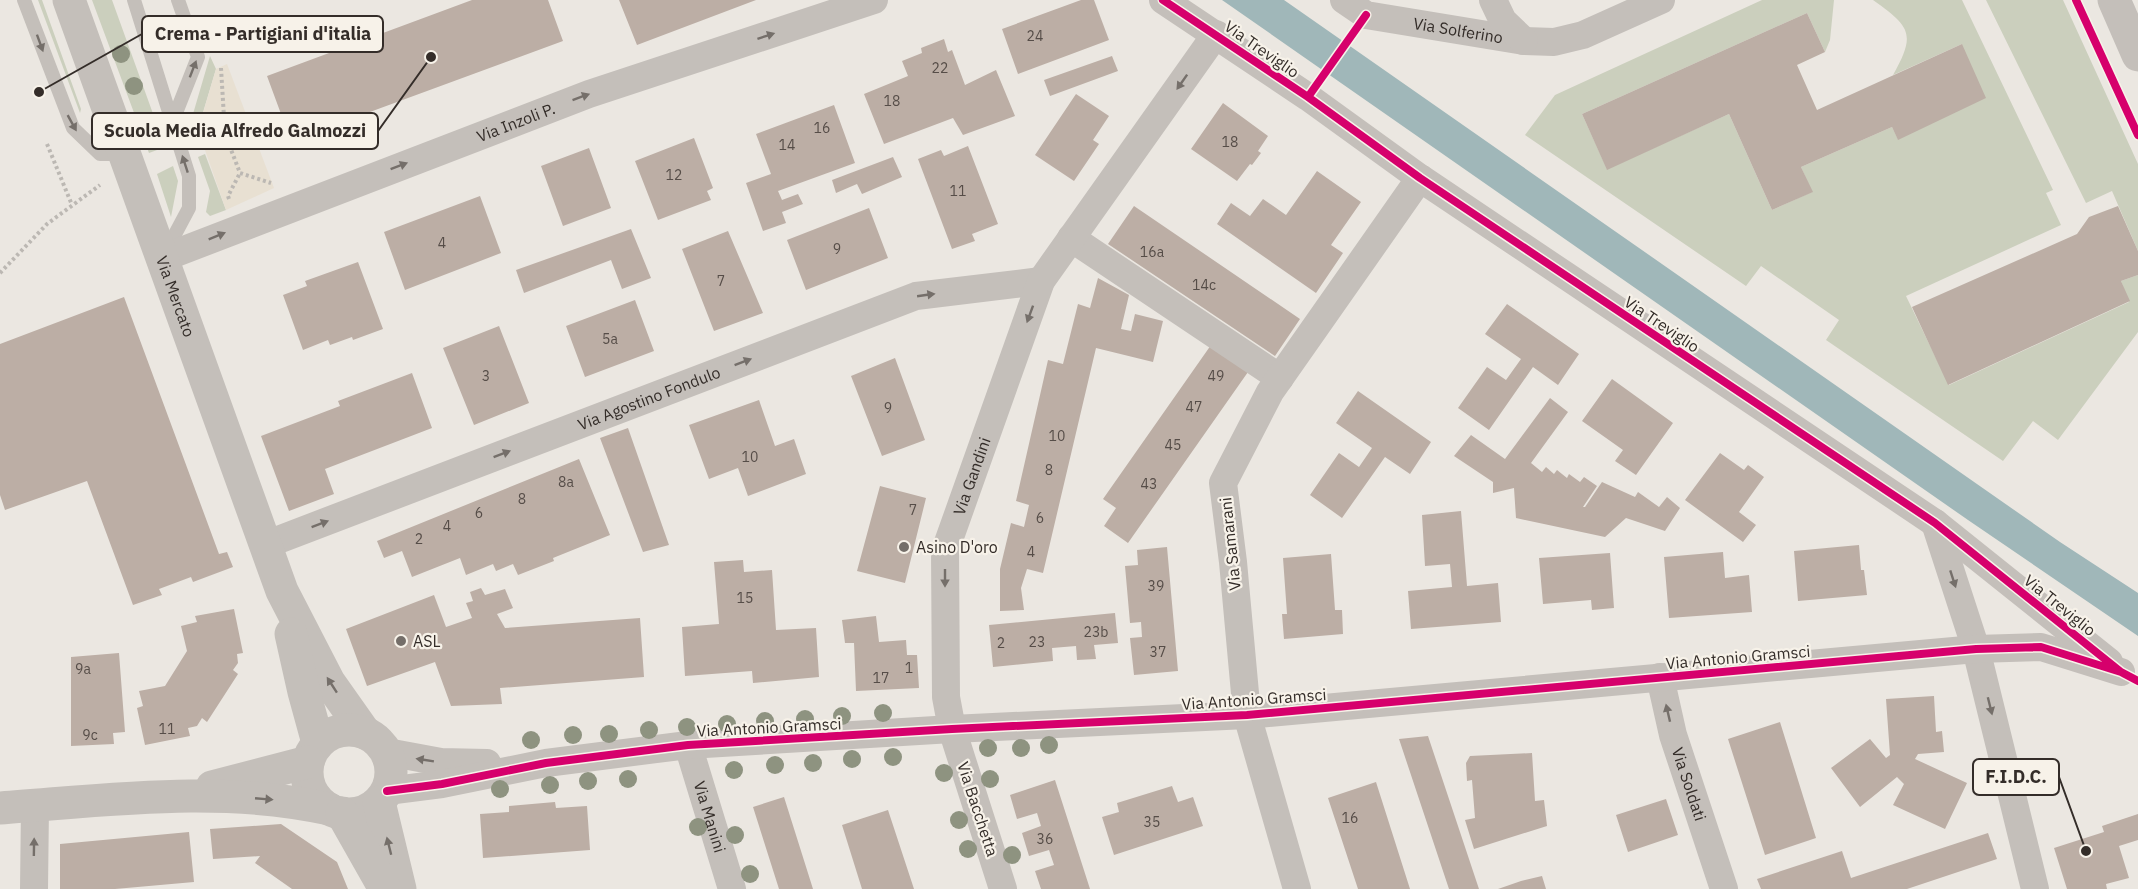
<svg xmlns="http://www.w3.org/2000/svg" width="2138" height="889" font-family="'IBM Plex Sans',sans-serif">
<rect width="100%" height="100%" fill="#ebe7e1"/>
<path fill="#cbcfbd" d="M38,0H42L81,109L80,113Z
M92,0H112L165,147L149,153Z
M1762,0H1834L1830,40L1825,52L1807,13L1582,114L1607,169L1729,114L1772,210L1812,192L1801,167L1892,127L1898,139L1962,44L1893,75C1916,34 1911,27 1873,0H1962L2053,190L2046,193L2061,225L1906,296L1949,385L2129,302L2121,281L2138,275V332L2058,440L2033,421L2003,461L1826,340L1839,320L1761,266L1746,286L1525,135L1555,95Z
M1986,0H2063L2138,164V251L2112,191L2086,203Z
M210,56L216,69L198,129L199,135L190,139L188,131Z
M205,154L226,210L210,216L206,212L210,191L198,157Z
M173,166L178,181L171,217L157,174Z"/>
<path fill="#e8e0d2" d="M227,64L274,188L226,210L198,130L216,69Z"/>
<path fill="#a0b7b9" d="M1222,0H1284L2060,542L2138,593V636L1968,520Z"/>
<path fill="#bcaea5" d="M472,0H548L563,41L291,141L267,76Z
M619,0H756L637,45Z
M1081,0H1094L1109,40L1018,74L1002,29Z
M1807,13L1825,52L1797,65L1817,110L1962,44L1986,98L1898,140L1892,127L1801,167L1813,192L1772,210L1729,114L1607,170L1582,114Z
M944,39L948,52L952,50L965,85L996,70L1015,116L963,135L953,118L884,144L864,94L908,76L902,61L922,53L921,48Z
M1112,56L1118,71L1050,96L1044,80Z
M1076,94L1109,116L1093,140L1099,144L1074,181L1035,155Z
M1223,103L1268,136L1258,151L1261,153L1252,165L1250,164L1237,181L1191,149Z
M834,105L855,163L778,191L782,200L798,194L803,204L782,212L786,223L763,231L746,183L771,174L756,134Z
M694,138L713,188L707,191L711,200L658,220L635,161Z
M968,146L998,224L972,234L975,241L952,249L918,159L941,150L944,156Z
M589,148L611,208L563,226L541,166Z
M893,157L902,177L862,194L857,184L836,193L832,180Z
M1317,171L1361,202L1331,245L1343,253L1316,293L1217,224L1231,203L1250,216L1263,199L1286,215Z
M480,196L501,253L405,290L384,232Z
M1134,206L1300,319L1275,356L1108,244Z
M2118,206L2138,251V275L2121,281L2130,301L1948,385L1912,307L2077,234L2089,217Z
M869,208L888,258L806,290L787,240Z
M631,229L651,278L622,289L611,260L524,293L516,270Z
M728,231L763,313L714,331L682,249Z
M358,262L383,329L353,340L352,337L330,345L328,340L303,350L283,295L307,286L305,281Z
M1098,278L1129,295L1121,329L1131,331L1135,314L1163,321L1153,362L1096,348L1043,573L1027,569L1021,588L1024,610L1000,611V569L1011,523L1024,527L1029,505L1016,501L1048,360L1063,364L1078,304L1090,308Z
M124,297L219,554L227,552L233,567L193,582L191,577L159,589L162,595L133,605L87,481L5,510L0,495V344Z
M635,300L654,351L585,377L566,326Z
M1507,304L1579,354L1558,385L1533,367L1489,430L1458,408L1487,367L1506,380L1521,359L1485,334Z
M499,326L529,403L474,425L443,348Z
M1211,345L1248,372L1128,543L1104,526L1116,508L1103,499Z
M895,358L925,440L882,456L851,376Z
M412,373L432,428L325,469L334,494L289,511L261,436L340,406L338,401Z
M1612,379L1673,423L1636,475L1615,461L1623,450L1582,421Z
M1358,391L1431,442L1410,474L1385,457L1342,518L1310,495L1339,453L1359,467L1372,448L1336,423Z
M1550,398L1568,412L1531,463L1542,472L1546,467L1554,474L1557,470L1567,478L1569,474L1580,482L1584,477L1597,486L1583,507H1585L1602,482L1635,497L1638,492L1659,507L1667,497L1680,508L1665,531L1626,518L1605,537L1516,518L1514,488L1493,493V482L1454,456L1471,435L1505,459Z
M759,400L775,446L794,439L806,474L748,496L738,468L709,479L689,425Z
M628,428L669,545L643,552L600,438Z
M1720,453L1744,470L1748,465L1764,477L1739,512L1756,525L1743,542L1685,500Z
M579,459L610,535L553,558L554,561L518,575L513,564L496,571L493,564L466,575L460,558L412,577L402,551L384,558L377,541Z
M880,486L926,498L905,583L857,571Z
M1461,511L1467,586L1498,583L1501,622L1411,629L1408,591L1452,587L1450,564L1425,566L1422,515Z
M1859,545L1861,570H1864L1867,595L1798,601L1794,551Z
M1167,547L1178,671L1134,675L1130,638L1142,637L1141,622L1130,623L1125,566L1138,565L1137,550Z
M1723,552L1725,578L1749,575L1752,612L1669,618L1664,557Z
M1610,553L1614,608L1592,610L1591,600L1543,604L1539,558Z
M1331,554L1335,610H1342L1343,634L1284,639L1282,614H1287L1283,558Z
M743,560L744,572L772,570L776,630L816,628L819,677L753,683L752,671L685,676L682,627L719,624L714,562Z
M481,588L485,595L505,589L513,608L497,614L505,628L640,618L644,677L500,688L502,704L451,706L435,662L367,686L346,629L434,595L446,627L472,618L466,603L473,601L470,592Z
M234,609L243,653L237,654L238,663L233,670L238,674L207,722L202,718L197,726L188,728L190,736L145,745L137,708L143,706L139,691L165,686L187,651L181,626L197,622L195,616Z
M1115,613L1118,643L1094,645L1096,659L1077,660L1076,646L1052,648L1053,661L993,667L989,625Z
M876,616L879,642L906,640L907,655H917L919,688L856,691L854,643H845L842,620Z
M119,653L125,732L113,733L114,744L71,746V657Z
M1934,696L1936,732L1942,731L1944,752L1918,754L1915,759L1967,783L1945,829L1893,805L1904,784L1897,777L1860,807L1831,768L1870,739L1886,758L1890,755L1886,699Z
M1780,722L1816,838L1765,855L1728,739Z
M1428,736L1479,889H1449L1399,739Z
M1532,753L1535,801L1544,800L1547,826L1474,849L1465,820L1475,818L1472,780L1467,781L1466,763L1470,756Z
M1055,780L1090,889H1041L1035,871L1054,865L1049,850L1029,856L1022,833L1041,826L1037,813L1017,819L1010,795Z
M1376,782L1410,889H1358L1328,798Z
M1172,786L1178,802L1193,797L1203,826L1114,855L1102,817L1119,812L1117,803Z
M784,797L813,889H779L753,807Z
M1666,799L1678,835L1628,852L1616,815Z
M555,802L556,808L587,806L590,850L483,858L480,814L509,812V806Z
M888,810L914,889H862L842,825Z
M2138,814V840L2119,846L2129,878L2106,884L2107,889H2067L2054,848L2104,832L2102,826Z
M281,824L337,862L348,889H292L255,863L260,856L213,859L210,829Z
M189,832L194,882L115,889H60V844Z
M1988,833L1997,859L1907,889H1761L1757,879L1842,851L1851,878Z
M1542,876L1546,889H1498L1521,881Z"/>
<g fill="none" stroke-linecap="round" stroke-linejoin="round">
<path stroke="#bcb8b3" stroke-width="4" stroke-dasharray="3 3" stroke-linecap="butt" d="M221,68L225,134L240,173L271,183
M204,143L225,134
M47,144L72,205
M229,199L228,196L240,173
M0,273L47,224L100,185"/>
<path stroke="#c4bfba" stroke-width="14" d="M24,0L73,128L100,154H124
M134,0L189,176V208L165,253
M172,123L198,57L178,0"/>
<g stroke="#c4bfba" stroke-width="28">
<path d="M1163,0L1308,97L1420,178L1935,523L2109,662"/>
<path id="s1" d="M1344,0L1366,15L1524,41L1554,42L1583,35L1661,0"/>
<path d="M1493,0L1503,21L1524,41"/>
<path d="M1071,238L1280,378"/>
<path id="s2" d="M163,258L589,94L874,0"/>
<path d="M1935,523L1976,649L2035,889"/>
<path id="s3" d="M265,545L916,296L1041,281"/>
<path id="s4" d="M1660,677L1673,735L1724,889"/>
<path id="s5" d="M688,745L732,889"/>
<path d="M387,752L441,762L487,763"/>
<path d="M387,791L442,784L546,763L688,745L952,729L1247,715L1976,649L2041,647L2121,672"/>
<path d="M34,889L35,806"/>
<path id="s6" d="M1003,889L952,729L946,697L945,551L1041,281L1216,34"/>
<path d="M1297,889L1247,715L1233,562L1223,483L1270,392L1420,178"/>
</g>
<g stroke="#c4bfba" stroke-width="33">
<path id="s7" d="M69,0L282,591L329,682L365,733"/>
<path d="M2114,0L2138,55"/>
<path d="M291,634L304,692L318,743"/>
<circle cx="349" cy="772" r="42"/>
<path d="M212,787L308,762"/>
<path d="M379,802L400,889"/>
<path d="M0,808C110,800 221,785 329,809"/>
<path d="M342,813L385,889"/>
</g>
<defs>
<path id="cycleway" d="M1163,0L1308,97L1420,178L1935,523L2121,672L2138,681
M2076,0L2138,135
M1308,97L1366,15
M387,791L442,784L546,763L688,745L952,729L1247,715L1976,649L2041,647L2121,672"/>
</defs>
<use href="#cycleway" stroke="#f7f2e9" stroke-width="11"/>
<use href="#cycleway" stroke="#d6006c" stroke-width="8"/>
</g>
<g fill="#8e9380">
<circle cx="121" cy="54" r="9"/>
<circle cx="134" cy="86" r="9"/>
<circle cx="883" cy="713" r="9"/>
<circle cx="842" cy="716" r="9"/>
<circle cx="805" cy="719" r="9"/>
<circle cx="765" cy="721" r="9"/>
<circle cx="727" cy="724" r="9"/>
<circle cx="687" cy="727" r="9"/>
<circle cx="649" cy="730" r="9"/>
<circle cx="609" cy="734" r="9"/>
<circle cx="573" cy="735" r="9"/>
<circle cx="531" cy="740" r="9"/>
<circle cx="1049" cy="745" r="9"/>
<circle cx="988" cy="748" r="9"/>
<circle cx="1021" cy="748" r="9"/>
<circle cx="893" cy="757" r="9"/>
<circle cx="852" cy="759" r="9"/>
<circle cx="813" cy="763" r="9"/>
<circle cx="775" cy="765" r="9"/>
<circle cx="734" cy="770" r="9"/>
<circle cx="944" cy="773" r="9"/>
<circle cx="628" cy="779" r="9"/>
<circle cx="990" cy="779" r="9"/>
<circle cx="588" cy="781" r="9"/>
<circle cx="550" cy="785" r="9"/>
<circle cx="500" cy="789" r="9"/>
<circle cx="959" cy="820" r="9"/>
<circle cx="698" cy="827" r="9"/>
<circle cx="735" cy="835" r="9"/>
<circle cx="968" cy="849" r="9"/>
<circle cx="1012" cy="855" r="9"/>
<circle cx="750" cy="874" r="9"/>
</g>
<defs><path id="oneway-solid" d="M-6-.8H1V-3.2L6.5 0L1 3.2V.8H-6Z" transform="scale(1.5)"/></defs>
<g fill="#756f6a">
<use href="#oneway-solid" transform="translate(766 36) rotate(-18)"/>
<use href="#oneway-solid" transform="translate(40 43) rotate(70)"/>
<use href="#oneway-solid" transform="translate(193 69) rotate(-69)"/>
<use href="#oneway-solid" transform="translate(1182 82) rotate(125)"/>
<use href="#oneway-solid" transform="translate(581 97) rotate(-20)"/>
<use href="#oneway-solid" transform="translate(72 123) rotate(61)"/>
<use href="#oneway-solid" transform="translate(185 164) rotate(-108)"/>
<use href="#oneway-solid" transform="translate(399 166) rotate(-21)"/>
<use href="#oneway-solid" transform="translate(217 236) rotate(-22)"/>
<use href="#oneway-solid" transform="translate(926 295) rotate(-8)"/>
<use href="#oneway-solid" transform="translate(1030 314) rotate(110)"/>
<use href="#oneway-solid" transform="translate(743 362) rotate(-21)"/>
<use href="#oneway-solid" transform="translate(502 454) rotate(-21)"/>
<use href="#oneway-solid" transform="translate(320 524) rotate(-21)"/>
<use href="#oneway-solid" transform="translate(945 578) rotate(90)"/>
<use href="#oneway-solid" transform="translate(1953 579) rotate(72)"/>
<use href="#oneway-solid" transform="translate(332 685) rotate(-123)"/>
<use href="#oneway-solid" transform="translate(1990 706) rotate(76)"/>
<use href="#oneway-solid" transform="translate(1668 713) rotate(-103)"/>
<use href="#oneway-solid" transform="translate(425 760) rotate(-171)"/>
<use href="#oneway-solid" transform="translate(264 799) rotate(5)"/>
<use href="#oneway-solid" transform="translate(389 846) rotate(-104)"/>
<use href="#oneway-solid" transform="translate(34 847) rotate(-89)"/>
</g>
<g fill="#746e69" stroke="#f7f2e9" stroke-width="2">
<circle cx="904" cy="547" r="6"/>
<circle cx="401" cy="641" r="6"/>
</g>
<g text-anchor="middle" stroke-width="4.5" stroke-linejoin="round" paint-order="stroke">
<g font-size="14" fill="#564d48">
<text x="1035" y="41">24</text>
<text x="940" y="73">22</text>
<text x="892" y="106">18</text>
<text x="822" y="133">16</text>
<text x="1230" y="147">18</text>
<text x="787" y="150">14</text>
<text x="674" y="180">12</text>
<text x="958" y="196">11</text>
<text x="442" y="248">4</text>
<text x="837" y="254">9</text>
<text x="1152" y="257">16a</text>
<text x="721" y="286">7</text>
<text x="1204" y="290">14c</text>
<text x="610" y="344">5a</text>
<text x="486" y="381">3</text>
<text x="1216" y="381">49</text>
<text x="1194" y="412">47</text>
<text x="888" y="413">9</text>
<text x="1057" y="441">10</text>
<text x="1173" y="450">45</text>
<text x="750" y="462">10</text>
<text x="1049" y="475">8</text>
<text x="566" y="487">8a</text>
<text x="1149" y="489">43</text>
<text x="522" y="504">8</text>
<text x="913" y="515">7</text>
<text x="479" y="518">6</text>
<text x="1040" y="523">6</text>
<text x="447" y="531">4</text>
<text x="419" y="544">2</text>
<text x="1031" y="557">4</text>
<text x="1156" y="591">39</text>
<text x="745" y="603">15</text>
<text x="1096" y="637">23b</text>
<text x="1037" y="647">23</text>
<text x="1001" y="648">2</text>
<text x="1158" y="657">37</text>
<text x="909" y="673">1</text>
<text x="83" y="674">9a</text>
<text x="881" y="683">17</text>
<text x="167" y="734">11</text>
<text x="90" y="740">9c</text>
<text x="1350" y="823">16</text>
<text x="1152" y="827">35</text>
<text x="1045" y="844">36</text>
</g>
<g font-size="16" fill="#342d29" stroke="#f7f2e9">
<text dy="6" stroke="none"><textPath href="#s1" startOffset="120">Via Solferino</textPath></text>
<text transform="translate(1262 49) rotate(35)" y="6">Via Treviglio</text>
<text dy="6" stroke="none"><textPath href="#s2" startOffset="378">Via Inzoli P.</textPath></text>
<text dy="6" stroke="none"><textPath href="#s7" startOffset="315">Via Mercato</textPath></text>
<text transform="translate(1662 324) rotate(34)" y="6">Via Treviglio</text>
<text dy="6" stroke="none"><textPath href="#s3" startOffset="411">Via Agostino Fondulo</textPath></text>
<text dy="6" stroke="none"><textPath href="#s6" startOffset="426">Via Gandini</textPath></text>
<text transform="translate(1230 544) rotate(-96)" y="6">Via Samarani</text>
<text transform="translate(2060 605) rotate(39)" y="6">Via Treviglio</text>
<text transform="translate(1738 657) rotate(-5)" y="6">Via Antonio Gramsci</text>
<text transform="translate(1254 699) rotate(-4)" y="6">Via Antonio Gramsci</text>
<text transform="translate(769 727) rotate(-3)" y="6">Via Antonio Gramsci</text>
<text dy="6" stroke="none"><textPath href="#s4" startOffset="111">Via Soldati</textPath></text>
<text transform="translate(978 809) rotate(72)" y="6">Via Bacchetta</text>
<text dy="6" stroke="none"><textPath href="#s5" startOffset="75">Via Manini</textPath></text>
</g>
<g font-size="16" fill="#342d29" stroke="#f7f2e9" text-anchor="start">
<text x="916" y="553">Asino D'oro</text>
<text x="413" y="647">ASL</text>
</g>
</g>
<path fill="none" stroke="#342d29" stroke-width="2" d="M39 92L142 34M431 57L378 131M2086 851L2059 777"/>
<g fill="#342d29" stroke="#f7f2e9" stroke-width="2">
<circle cx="39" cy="92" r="6"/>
<circle cx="431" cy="57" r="6"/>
<circle cx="2086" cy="851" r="6"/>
</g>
<g fill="#f7f2e9" stroke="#342d29" stroke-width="2">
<rect x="142" y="16" width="241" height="36" rx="6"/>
<rect x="92" y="113" width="286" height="36" rx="6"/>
<rect x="1973" y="759" width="86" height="36" rx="6"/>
</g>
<g font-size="18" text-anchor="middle" font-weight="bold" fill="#342d29">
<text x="263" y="40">Crema - Partigiani d'italia</text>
<text x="235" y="137">Scuola Media Alfredo Galmozzi</text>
<text x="2016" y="783">F.I.D.C.</text>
</g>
</svg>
